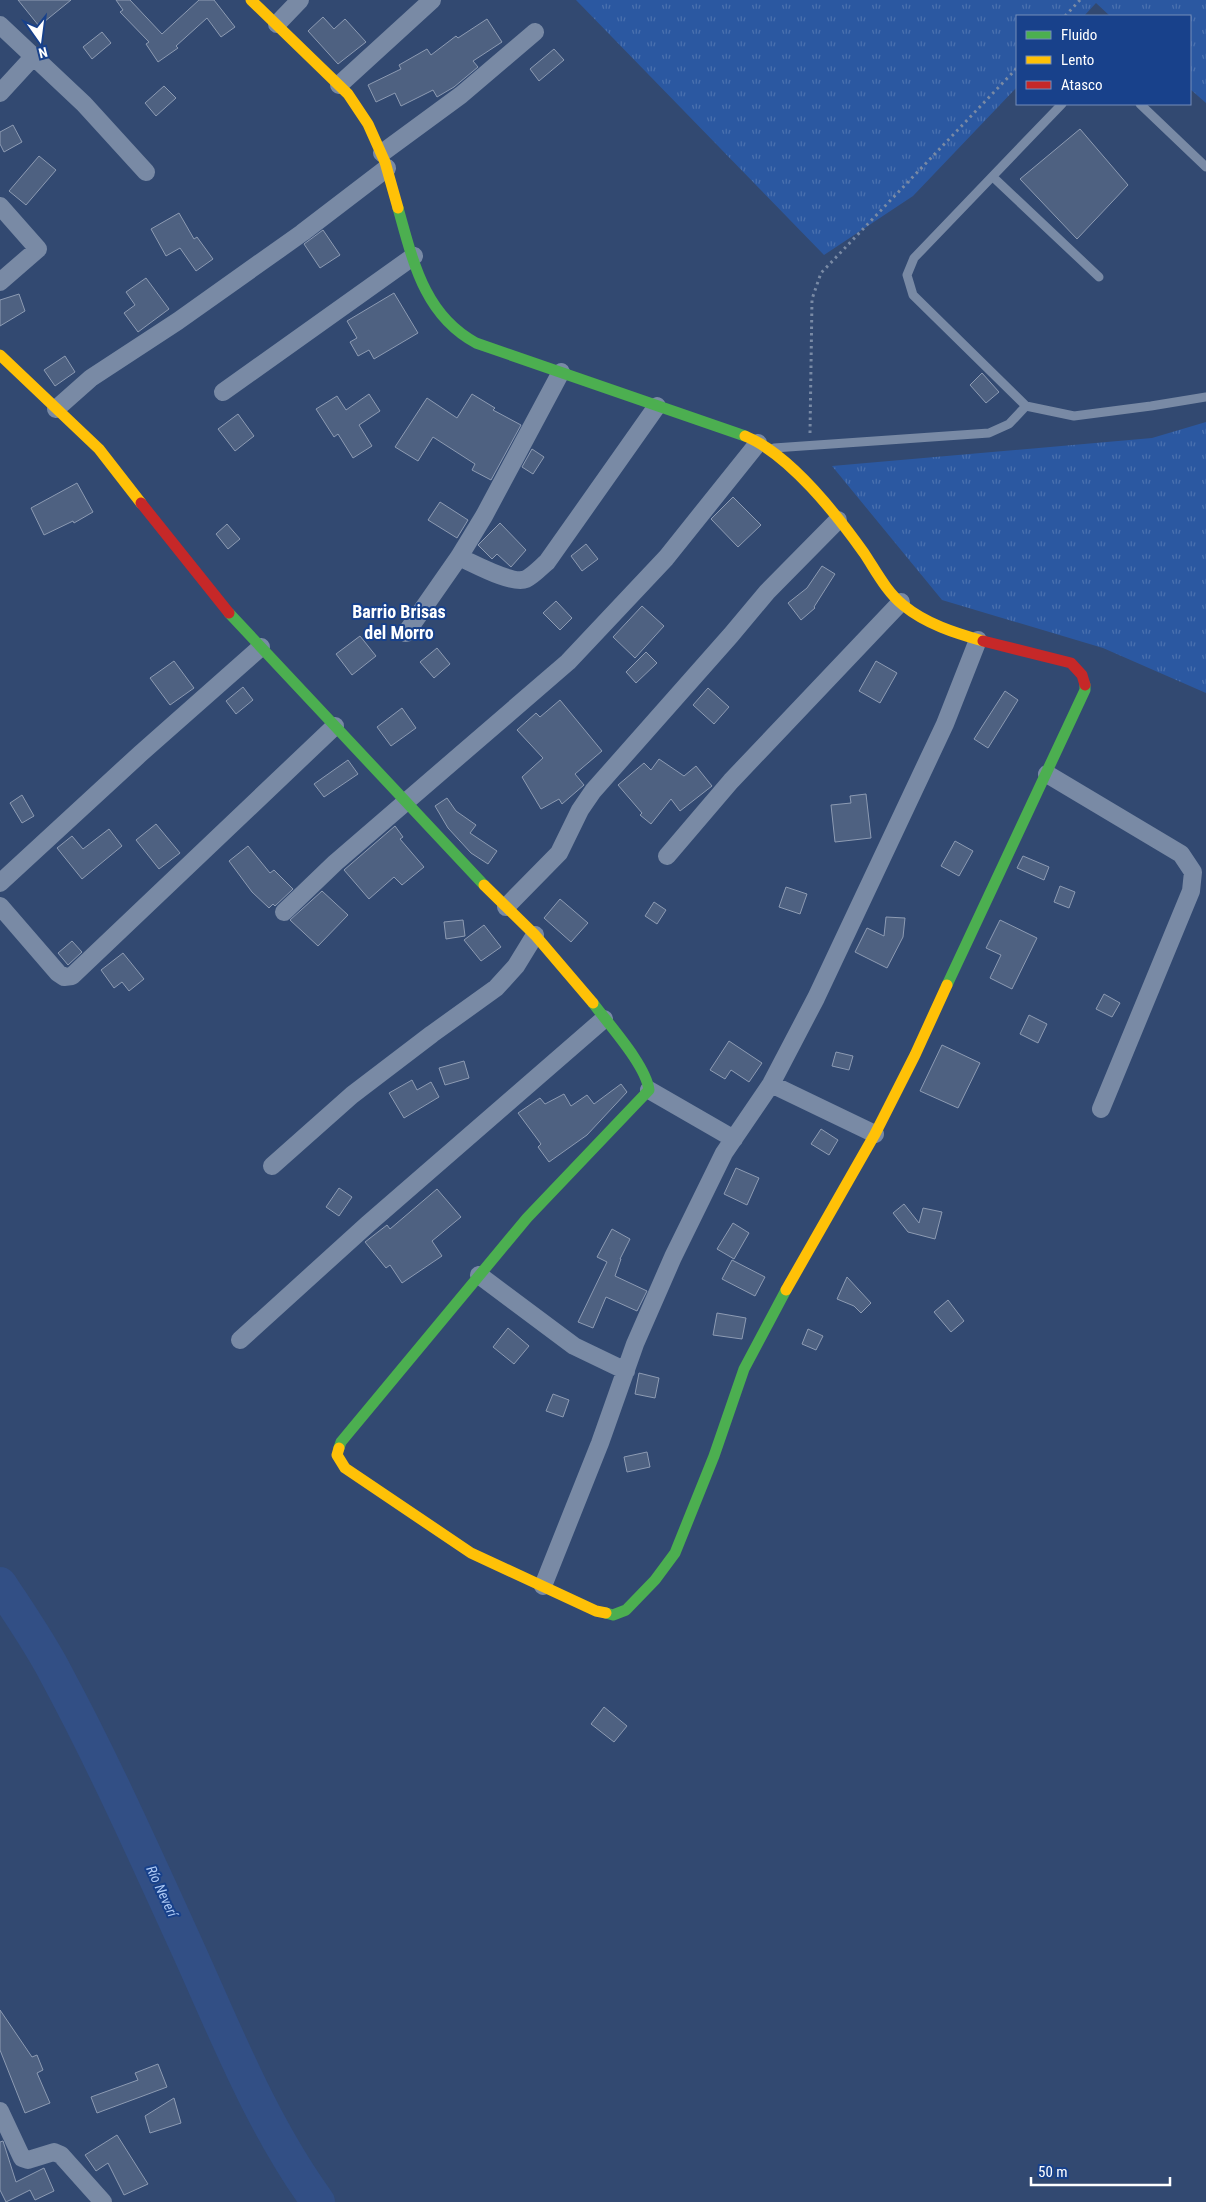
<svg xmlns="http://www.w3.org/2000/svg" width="1206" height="2202" font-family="'Roboto Condensed',sans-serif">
<defs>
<pattern id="grass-tufts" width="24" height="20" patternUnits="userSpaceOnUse" patternTransform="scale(1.25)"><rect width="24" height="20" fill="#2b58a1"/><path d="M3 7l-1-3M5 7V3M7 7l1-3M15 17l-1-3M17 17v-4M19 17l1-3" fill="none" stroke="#4b71af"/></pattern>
</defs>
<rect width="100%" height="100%" fill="#324971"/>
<path fill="url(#grass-tufts)" d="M576,0H1206V103L1190,89V16H1110L1096,3L1084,16H1017V87L913,196L824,255Z
M1206,422V693L1103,648L942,600L832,466L1152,438Z"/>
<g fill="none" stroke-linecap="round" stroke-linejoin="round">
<path stroke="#324f85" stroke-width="34" d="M0,1584C19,1613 40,1643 56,1674C104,1763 145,1855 187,1947C226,2033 262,2125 318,2202"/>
</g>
<path fill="#4e6181" stroke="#8d9bb3" d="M18,0H71L39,26Z
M116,0H130L162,34L199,0H214L235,27L221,37L207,18L176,46L178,48L158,62L146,44L149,42L120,12L123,10Z
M323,17L334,29L345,19L366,42L338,64L308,31Z
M487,19L502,42L473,61L478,67L454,87L437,97L433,90L401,106L395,93L376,102L368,85L401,69L399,65L427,49L431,55L456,36L458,38Z
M102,32L111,43L92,59L83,47Z
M554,49L564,60L539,81L530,69Z
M164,86L176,98L156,116L145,103Z
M13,125L22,142L4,152L0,144V132Z
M1080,129L1128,185L1077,239L1020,179Z
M39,156L56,170L26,205L9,191Z
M179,213L194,239L197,237L213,259L196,271L180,248L166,256L151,229Z
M323,230L340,255L320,268L304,244Z
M146,278L169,309L138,332L124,313L135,305L126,292Z
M394,293L418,333L374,359L369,350L358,356L350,342L357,338L347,321Z
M19,294L25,311L0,326V300Z
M65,356L75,372L55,386L44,370Z
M982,373L999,392L986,403L970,385Z
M369,394L380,411L359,425L372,446L353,458L338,434L334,437L316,409L337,396L346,410Z
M472,394L495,408L493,410L521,425L491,480L472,470L475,464L433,437L418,461L395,447L427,398L457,418Z
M238,414L254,436L235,451L218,429Z
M532,449L544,457L533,474L522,467Z
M77,483L93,512L74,523L73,521L44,535L31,508Z
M733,497L761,525L738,547L711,519Z
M440,502L468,520L457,538L428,520Z
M500,523L526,550L511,567L497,554L492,559L478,545Z
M227,524L240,539L228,549L216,534Z
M586,544L598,559L582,571L571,556Z
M822,566L835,574L814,607L815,608L801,620L788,603L807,588Z
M556,601L572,618L560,630L543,613Z
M642,606L664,626L635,658L613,637Z
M360,636L376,656L352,675L336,654Z
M437,648L450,664L434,678L420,662Z
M646,652L657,663L636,683L626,672Z
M174,661L194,688L170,705L150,678Z
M876,661L897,673L880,703L859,691Z
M243,687L253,700L236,714L226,701Z
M708,688L729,707L714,724L693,705Z
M1005,691L1018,700L988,748L974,739Z
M560,700L602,751L575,774L584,785L562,804L559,799L541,809L522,777L543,758L517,730L536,713L540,717Z
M402,708L416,728L391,746L377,727Z
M659,759L684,776L696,766L712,786L680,811L671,799L651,824L640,815L642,813L618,785L644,763L651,770Z
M348,760L358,774L324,797L314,784Z
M866,794L871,838L835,842L831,805L851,803L850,796Z
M22,795L34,816L22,823L10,803Z
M447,798L456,811L476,825L470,833L497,851L488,864L471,853L448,828L435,806Z
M156,824L180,853L159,869L136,840Z
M395,826L403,837L400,839L424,867L402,885L394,877L369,899L344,870Z
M109,829L122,846L82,879L57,848L72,836L83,849Z
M955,841L973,851L959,876L941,866Z
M248,846L270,873L274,870L293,889L275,906L273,904L269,908L252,892L229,861Z
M1023,856L1049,867L1044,880L1017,868Z
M1060,886L1075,892L1069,908L1054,902Z
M786,887L807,894L800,914L779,907Z
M322,891L348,915L318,946L290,920Z
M560,899L588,923L571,942L544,918Z
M654,902L666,910L657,924L645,916Z
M886,917L905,918L903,937L887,968L855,952L867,928L884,936Z
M463,920L465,936L446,939L444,922Z
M1000,920L1037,938L1012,989L990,978L1001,955L986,948Z
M484,925L501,947L481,961L464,940Z
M72,941L82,952L68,965L58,953Z
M123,953L144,979L129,991L122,982L114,988L101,970Z
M1104,994L1120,1003L1112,1017L1096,1009Z
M1029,1015L1047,1024L1038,1043L1020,1034Z
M729,1041L762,1063L749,1082L731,1070L725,1079L710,1070Z
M942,1045L980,1063L958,1108L920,1091Z
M836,1052L853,1056L849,1070L832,1066Z
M464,1061L469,1078L445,1085L439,1068Z
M412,1080L417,1090L431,1082L439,1097L404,1118L389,1093Z
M621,1084L627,1092L587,1135L549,1162L538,1147L541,1144L518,1113L540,1098L545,1104L564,1094L571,1106L587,1095L594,1104Z
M821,1129L838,1140L829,1155L811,1144Z
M736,1168L759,1178L747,1205L724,1194Z
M339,1188L352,1197L339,1216L326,1207Z
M437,1189L461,1217L432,1241L442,1256L402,1283L390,1265L386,1268L365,1242L387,1225L390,1229Z
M904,1204L919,1223L923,1208L942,1212L935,1239L908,1232L893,1213Z
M733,1223L749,1233L734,1259L717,1249Z
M612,1229L630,1239L620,1259H621L615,1276L647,1291L637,1311L606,1297L593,1328L578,1322L607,1262L597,1257Z
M732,1260L765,1277L755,1296L722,1279Z
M847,1277L871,1303L861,1313L854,1306L837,1299Z
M948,1300L964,1321L951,1332L934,1312Z
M717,1313L746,1318L742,1339L713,1335Z
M508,1328L529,1346L514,1364L493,1347Z
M808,1329L823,1336L816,1350L802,1344Z
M639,1373L659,1378L655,1398L635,1394Z
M553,1394L569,1400L563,1417L546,1411Z
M647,1452L650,1467L627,1472L624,1457Z
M604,1707L627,1726L614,1742L591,1724Z
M0,2010L32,2057L37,2055L43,2070L37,2073L50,2103L25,2113L0,2050Z
M158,2064L167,2087L97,2113L91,2097L138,2080L135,2073Z
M174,2098L181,2123L150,2133L145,2116Z
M117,2135L148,2184L124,2195L108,2163L96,2171L85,2155Z
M3,2141L16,2182L44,2168L54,2191L35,2200L30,2190L6,2202L0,2190V2142Z"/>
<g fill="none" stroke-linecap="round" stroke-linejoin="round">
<path stroke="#798aa5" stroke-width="3" stroke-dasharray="2.5 4" stroke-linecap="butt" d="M1065,16L1080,0
M810,433L812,299L821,273L1017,68"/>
<path stroke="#798aa5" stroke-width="9" d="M1062,104L914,258L907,275L913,295L1026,406L1074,416L1151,406L1206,397
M1140,104L1206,167
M993,177L1099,277
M774,448L989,433L1009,424L1026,406"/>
<path stroke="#798aa5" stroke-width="18" d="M277,24L300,0
M0,25L84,104L146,172
M339,85L432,0
M0,93L34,56
M382,153L461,95L535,32
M0,206L38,249L0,282
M223,392L414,256
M56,409L91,378L178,321L302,233L387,168
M459,557C473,563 512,585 526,579C534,575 541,567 547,562L657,406
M406,633L459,557L484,516L561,372
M1047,774L1181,854L1193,872L1191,891L1101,1109
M667,856L731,781L901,602
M0,883L140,754L261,647
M0,906L58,973L64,977L72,976L335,726
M506,907L559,853L580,810L593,791L731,635L767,592L838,520
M284,912L335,863L568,662L666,558L758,443
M771,1084L875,1134
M649,1090L734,1139
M272,1166L352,1095L432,1034L496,988L516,966L535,935
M479,1275L574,1346L626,1371
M240,1340L368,1224L604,1019
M543,1586L600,1443L635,1344L673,1257L724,1153L771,1084L816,998L945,724L978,640
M0,2111L22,2158L28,2160L54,2152L61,2155L103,2202"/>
<path stroke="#4caf50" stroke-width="11" d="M398,208C413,261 424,315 476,343L745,436
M229,613L484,885
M947,985L1085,690V685
M339,1448L341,1442L527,1218L649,1090C646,1065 609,1025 593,1003
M606,1613L613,1615L626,1610L655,1580L675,1553L714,1456L744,1369L786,1290"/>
<path stroke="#ffc107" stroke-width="11" d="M251,0L348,94L368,124L385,162L398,208
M0,355L99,449L141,503
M745,436C789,454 837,515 864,553C876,571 886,591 903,605C926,624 955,633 983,641
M484,885L535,935L593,1003
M786,1290L875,1134L915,1055L947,985
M339,1448L337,1455L345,1468L471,1553L596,1611L606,1613"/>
<path stroke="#c62828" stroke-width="11" d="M141,503L229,613
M983,641L1071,663L1082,675L1085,685"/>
</g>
<g text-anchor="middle" stroke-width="4" stroke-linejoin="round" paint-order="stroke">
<g font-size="14" font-style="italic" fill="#adc9f5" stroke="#18418b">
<text transform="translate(162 1891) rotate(65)" y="5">Río Neverí</text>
</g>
<g font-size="18" font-weight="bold" fill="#fff" stroke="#18418b">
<text x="399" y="618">Barrio Brisas<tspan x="399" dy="21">del Morro</tspan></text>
</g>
</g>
<rect x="1016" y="15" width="175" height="90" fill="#18418b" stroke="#748db9"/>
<rect x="1026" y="31" width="25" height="8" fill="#4caf50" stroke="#748db9"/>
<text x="1061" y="40" font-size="15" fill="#ffffff">Fluido</text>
<rect x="1026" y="56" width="25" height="8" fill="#ffc107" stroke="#748db9"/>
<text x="1061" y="65" font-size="15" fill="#ffffff">Lento</text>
<rect x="1026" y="81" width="25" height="8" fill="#c62828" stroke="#748db9"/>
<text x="1061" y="90" font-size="15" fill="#ffffff">Atasco</text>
<g transform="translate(40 40) rotate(166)" stroke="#18418b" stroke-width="4" paint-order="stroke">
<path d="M0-4L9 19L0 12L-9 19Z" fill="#ffffff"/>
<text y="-8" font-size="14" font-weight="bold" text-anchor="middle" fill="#ffffff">N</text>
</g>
<path d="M1031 2177v8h139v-8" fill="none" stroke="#ffffff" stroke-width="2.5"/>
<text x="1038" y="2177" font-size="15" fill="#ffffff" stroke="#18418b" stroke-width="4" paint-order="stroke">50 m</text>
</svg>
